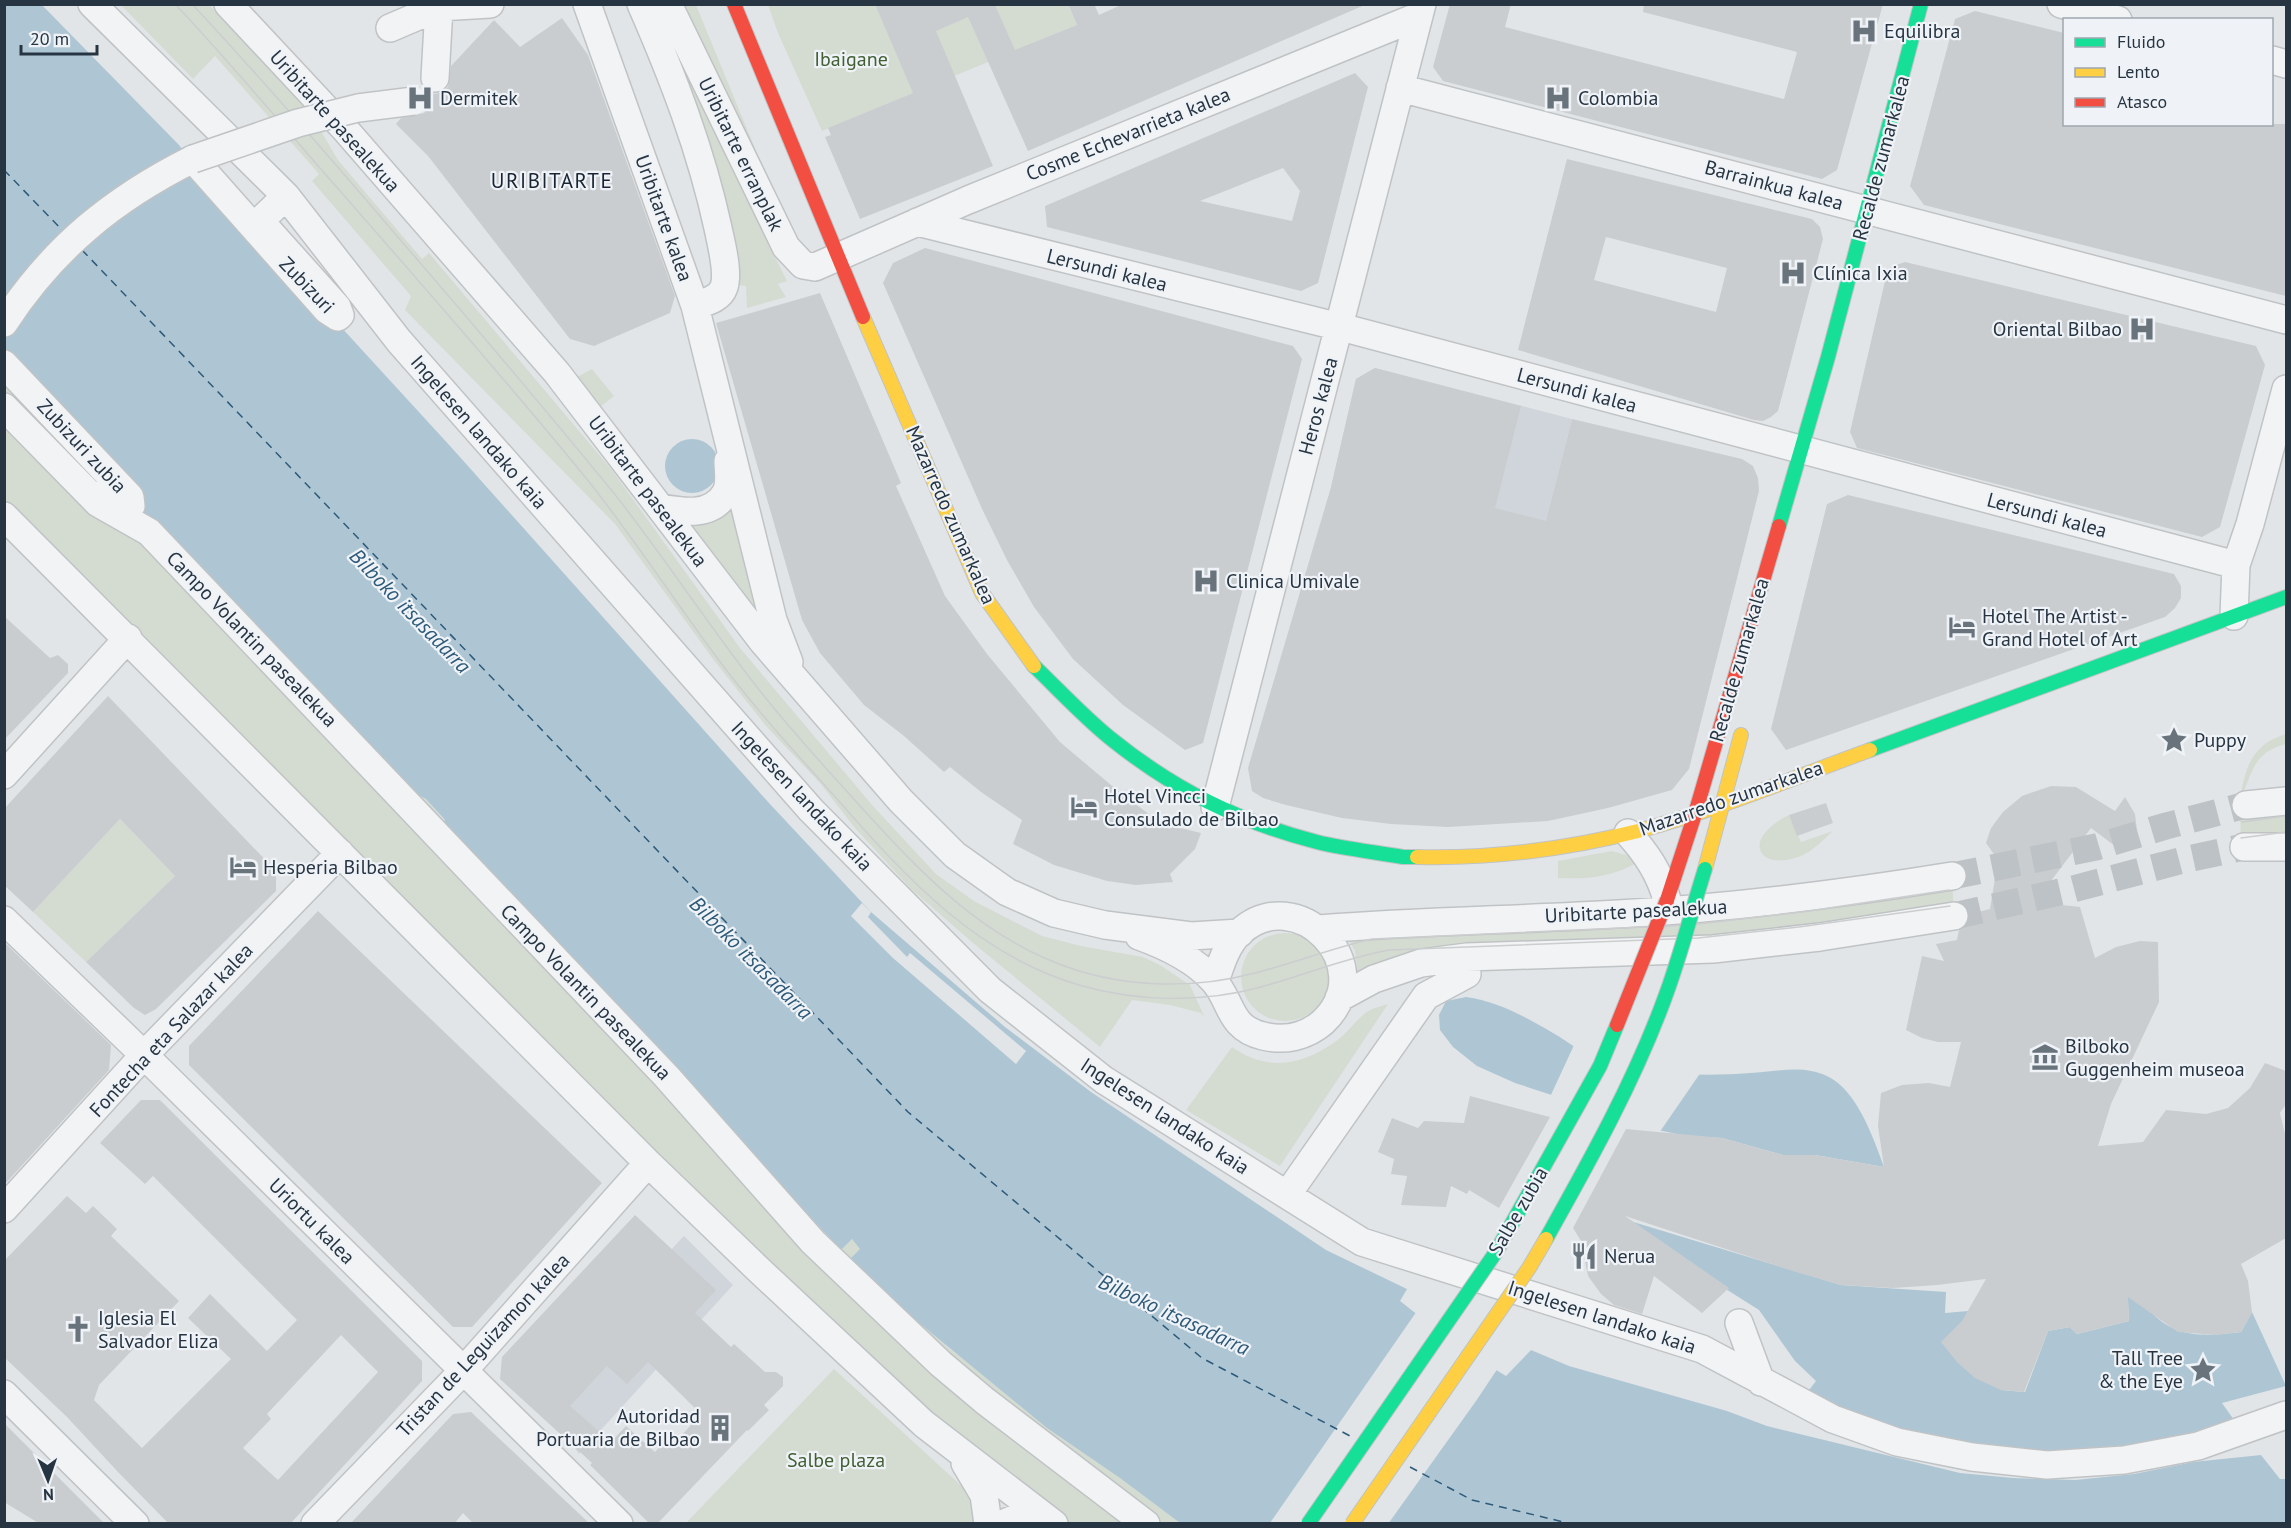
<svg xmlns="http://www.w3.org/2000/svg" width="2291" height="1528" font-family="'PT Sans',sans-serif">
<rect width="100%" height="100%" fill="#e2e5e7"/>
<path fill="#cfd5db" d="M1375,368L1572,419L1526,601L1489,529L1331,487L1356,379Z
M684,1236L733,1285L579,1454L572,1444L527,1403Z"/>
<path fill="#d4dcd2" d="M121,5H209L305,104L338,160L422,259L429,253L612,470L740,648L873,806L936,874L974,901L1042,936L1081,946L1143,957L1160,965L1190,985L1204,1016L1201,1013L1170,1005L1132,1000L1100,1047L973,943L911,889L854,827L820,783L766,726L713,659L615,524L405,310L411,296L312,181L319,174L215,56L193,79Z
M684,5H696L761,163L691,19Z
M768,5H1068L1077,25L822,131L778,33Z
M681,55L731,168L787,281L778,284L786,297L747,308L746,286L738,285L717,177Z
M4,360L137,507L295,674L300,670L312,682L307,687L400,786L426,799L445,821L439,826L669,1065L841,1250L852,1239L861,1249L850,1260L950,1349L1180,1523H1045L930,1446L747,1258L5,516Z
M592,369L614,396L599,408L575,378Z
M735,505L773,642L685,521C702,518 723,518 735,505Z
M2286,734V744C2252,753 2254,771 2240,800C2245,767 2252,744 2286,734Z
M2286,809V840L2241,841L2240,814Z
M1789,815L1801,842L1833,831C1824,839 1814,850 1803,855C1760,874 1738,840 1789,815Z
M120,819L175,876L86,962L33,912Z
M1612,851L1626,855L1637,863C1608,878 1589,879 1558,878V861Z
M1952,876L1954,916L1467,957L1359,987L1355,951L1342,927Z
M1241 977a44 44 0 1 1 88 0a44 44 0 1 1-88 0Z
M1388,1004L1280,1166L1186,1110L1232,1047C1269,1073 1304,1065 1339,1039C1350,1030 1359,1016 1370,1010C1376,1007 1383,1006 1388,1004Z
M834,1369L978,1501L975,1524H685Z"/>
<path fill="#aec6d4" d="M5,5H42L179,145L198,171L451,447L769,803L871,912L1005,1027L1091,1092L1326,1250L1407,1289L1400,1301L1460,1348L1506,1376L1531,1350L1569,1366L1727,1411L1767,1426L1960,1473L2013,1478L2075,1480L2134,1474L2193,1462L2261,1455L2280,1479H2286V1523H1180L1120,1478L1047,1428L918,1322L850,1259L860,1249L852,1239L841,1250L669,1065L439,826L445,820L426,799L400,786L307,687L312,682L300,670L295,675L137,507L5,360Z
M665 466a27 27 0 1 1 54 0a27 27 0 1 1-54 0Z
M1466,997C1497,1001 1526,1017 1553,1033C1562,1038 1571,1045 1580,1050C1605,1062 1632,1068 1659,1071C1689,1076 1720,1075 1750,1073C1776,1072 1802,1064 1827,1076C1857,1090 1873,1137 1884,1167L1815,1155H1783L1722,1138L1686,1136L1658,1130L1515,1083L1477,1066L1453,1047L1440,1030L1439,1015L1446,1001Z
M1607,1214L1841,1285L1946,1292L1945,1313L1968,1311L2001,1390L2025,1392L2048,1331L2070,1327L2077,1334L2129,1321L2128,1303L2121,1287C2139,1294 2140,1300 2153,1314C2178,1339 2208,1336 2241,1332L2252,1312L2286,1386L2222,1403L2234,1420C2176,1440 2106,1455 2045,1453C1963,1450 1879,1429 1806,1394L1816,1381L1795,1361L1759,1310Z"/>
<path fill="#e2e5e7" d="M862,903L871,912L868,917L907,957L910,953L1026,1051L1016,1064L893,958L851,916Z
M1575,1043L1610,1059L1660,1069L1701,1072L1659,1133L1550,1097Z
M1417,1311L1462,1346L1498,1368L1476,1401L1388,1524L1270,1523Z"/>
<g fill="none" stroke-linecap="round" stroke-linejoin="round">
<path stroke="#2e5a79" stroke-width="1.5" stroke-dasharray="8 6" stroke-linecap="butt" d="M4,170L64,232
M82,250L908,1112L1202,1358L1350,1436
M1410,1467L1472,1500L1572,1524"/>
</g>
<path fill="#cacdcf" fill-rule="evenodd" d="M875,4H997L995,5L1015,50L1077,25L1068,4H1094L1099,15L1123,4H1367L1028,151L968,17L936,31L993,166L860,219L825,137L831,135L828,128L913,93Z
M1450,4H1511L1505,27L1784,99L1797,52L1643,12L1644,4H1883L1837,170L1822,179L1443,81L1433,67Z
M1975,11L2064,33V124H2286V296L1924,205L1910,186L1955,19Z
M562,18L588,55L675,296L670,313L594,346L570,339L428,156L396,124L401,118L424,113L429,107L430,100L427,92L435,94L442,92L448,87L451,66L494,20L520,47Z
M1355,73L1368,87L1318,283L1301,291L1047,227L1045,206ZM1283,168L1300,191L1292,221L1200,201Z
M1567,159L1812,219L1820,227L1823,239L1778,411L1771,417L1763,421L1754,420L1518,350ZM1606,237L1727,268L1716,312L1594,280Z
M925,248L1293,346L1302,359L1203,743L1185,750L1123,705L1073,659L1034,607L1007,560L983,511L883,283L893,263Z
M1905,262L2256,346L2265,365L2220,527L2202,537L1857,448L1850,432L1888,268Z
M820,293L901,483L896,486L945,596L987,654L1060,742L1124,796L1156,819L1172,826L1201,833L1195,849L1170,874L1173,882L1136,885L1107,881L1054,865L1013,844L1022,820L981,792L950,767L944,772L904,736L864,705L820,653L802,620L716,323Z
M1375,368L1521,406L1495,508L1546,521L1572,419L1742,459L1753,466L1758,478L1759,491L1689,769L1672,790L1608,808L1548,821L1448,827L1391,824L1342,818L1286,805L1263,798L1252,791L1248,768L1331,487L1356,379Z
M1848,495L2174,574L2181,586V598L2175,608L2165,617L1786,750L1771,729L1827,504Z
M4,616L50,658L58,655L68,664V673L4,740Z
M108,696L276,871V891L156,1009L145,1015L134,1008L86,962L175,876L120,819L33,912L4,885V809Z
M2051,786L2076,787L2115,811L2125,797L2135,814L2137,830L2128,845L2115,846L2091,828L2035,902L2080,907L2095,958L2116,947L2140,941L2158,942L2159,1002L2111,1104L2098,1146L2143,1142L2166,1110L2206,1114L2228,1108L2250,1088L2265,1063L2286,1071V1104L2280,1113L2286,1138V1238L2241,1264L2248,1281L2252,1312L2241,1332L2216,1335L2178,1332L2128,1297L2129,1321L2077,1334L2070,1327L2048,1331L2024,1392L2001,1390L1975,1378L1957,1362L1941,1342L1962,1321L1986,1279L1937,1285L1893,1288L1841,1285L1793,1271L1625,1216L1729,1288L1702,1313L1654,1276L1642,1314L1614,1305L1601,1294L1588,1276L1581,1241L1573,1228L1626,1129L1722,1138L1783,1155H1815L1884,1167L1878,1126L1881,1093L1902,1085L1929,1083L1950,1087L1961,1042H1938L1922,1038L1906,1030L1922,956L1944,961L1936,944L1957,940L1959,930L1968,922L1970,914L1990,909L1998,860L1986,843L1991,828L2003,812L2022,796Z
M1826,803L1833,823L1797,836L1789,815Z
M318,911L602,1183L472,1327H453L189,1065V1046Z
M4,942L111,1045L109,1070L4,1185Z
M1470,1096L1550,1117L1499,1208L1469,1190L1467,1194L1451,1186L1446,1207L1401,1205L1407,1176L1391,1174L1394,1159L1378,1152L1392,1118L1418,1128L1424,1121L1464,1123Z
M141,1100H160L422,1361V1381L290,1524H169L118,1472L67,1417L4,1357V1261L67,1196L86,1213L93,1206L117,1229L111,1236L179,1301L99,1385L94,1400L142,1448L231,1359L188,1318L210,1294L267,1351L297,1320L153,1176L145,1184L100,1143ZM341,1335L378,1372L278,1480L243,1448L271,1419L267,1414Z
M635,1215L716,1290L695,1313L731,1347L734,1344L765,1372H776L783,1377V1386L764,1405L769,1410L748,1431L747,1430L657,1524H650L590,1465L592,1463L500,1379L502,1357ZM648,1362L701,1414L672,1446L666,1440L655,1452L626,1426L611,1442L570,1406L607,1366L627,1384Z
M471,1412L590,1524H474L463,1513L454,1524H350L453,1414Z
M4,1423L105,1524H40L4,1502Z"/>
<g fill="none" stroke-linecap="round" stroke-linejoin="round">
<path stroke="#bdc2c6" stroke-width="27" stroke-dasharray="27 14" stroke-linecap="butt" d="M1952,876L2096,847L2166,826L2246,805
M1954,916L2073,889L2183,860L2244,847"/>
<defs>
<path id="street" d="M92,4L286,196L399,341L811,810L990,990L1104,1080L1362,1242L1702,1349L1833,1419L1897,1442L1972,1457L2047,1465L2124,1460L2198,1446L2286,1415
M228,4L343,127L557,373L763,642L901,801L955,855L1007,892L1054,913L1105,925L1191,936L1240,933
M587,4L695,306L773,620L789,662
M641,4C673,77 701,150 718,228C721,243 729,272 724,287C720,299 706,302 695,306
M668,4L786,247L803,265L815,267L968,200L1419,16
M2061,4L2118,20
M390,28L439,7L490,4
M2272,60L2286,64
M435,78L439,7L441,4
M1400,88L2286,320
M917,222L1352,330L2236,565
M4,323C53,248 113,199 193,159L327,310L338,317L340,315L337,307L260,221L286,196
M4,364L130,497L131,506L120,501L108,488
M4,407L98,503L149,532L667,1077L813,1242L941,1364L985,1401L1146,1524
M661,508C683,512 711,517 725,494C731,485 728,471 728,461
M4,516L648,1163L759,1270L924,1424L1054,1524
M2234,616L2236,565L2250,524L2286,389
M4,775L128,638
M2246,805L2286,801
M1215,807L1422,4
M1628,833C1646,853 1660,873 1667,900
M2244,847H2286
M4,920L144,1055L619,1524
M1319,929C1419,921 1518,920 1618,914C1730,908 1841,894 1952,876
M1139,936C1164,945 1195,960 1213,980C1232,1000 1228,1028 1263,1036C1284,1041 1306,1037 1323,1022C1382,966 1296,879 1239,933C1226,946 1221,964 1215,981
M1339,998L1374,979L1421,963L1467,957L1713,949L1820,937L1954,916
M1287,1195L1426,996L1467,974
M4,1209L144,1055L340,853
M1739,1323L1761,1382
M4,1394L135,1524
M965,1463L984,1495L988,1524
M315,1524L464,1370L648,1163
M1002,1524L1024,1515L1045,1517"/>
<path id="fast" d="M1779,526L1828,357L1921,4
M1034,666C1059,690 1083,716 1110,738C1173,789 1239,822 1317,842C1345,849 1375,852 1403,857H1417
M1870,750L2286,597"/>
<path id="slow" d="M863,317L982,593L1034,666
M1417,857C1489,859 1568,849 1638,831C1717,810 1793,778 1870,750
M1705,869L1741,735"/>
<path id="jam" d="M734,4L863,317
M1667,900L1695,814L1779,526"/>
</defs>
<use href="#street" stroke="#c0c3c5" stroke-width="30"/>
<use href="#fast" stroke="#c0c3c5" stroke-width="16"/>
<use href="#slow" stroke="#c0c3c5" stroke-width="16"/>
<use href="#jam" stroke="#c0c3c5" stroke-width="16"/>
<use href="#street" stroke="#f2f3f4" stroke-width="27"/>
<use href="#fast" stroke="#16e098" stroke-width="14"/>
<use href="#slow" stroke="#ffcf43" stroke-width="14"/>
<use href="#jam" stroke="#f24e42" stroke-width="14"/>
<path stroke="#cbcdcf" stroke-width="1.5" d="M175,4C233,65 286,130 341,192C424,287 507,381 586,478C635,539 677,605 724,667C759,713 799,757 838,800C906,878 977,955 1079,985C1137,1002 1203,1003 1261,987C1304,975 1345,958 1389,950L1698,938L1799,927L1950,906
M192,4C265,82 334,162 403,243C474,325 544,408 613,492C662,554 705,620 753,682C786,725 824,766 860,806C921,873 982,938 1070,968C1129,988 1195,989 1255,973C1295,963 1332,948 1372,939L1689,925L1802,912L1949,890
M2242,822L2286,816
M2241,838L2286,832"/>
<defs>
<path id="street-bridge" d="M193,159L298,123L358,108L414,101"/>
<path id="fast-bridge" d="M1546,1239C1589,1162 1633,1084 1664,1000C1680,958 1691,913 1705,869
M1308,1524L1496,1252L1600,1066L1617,1025"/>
<path id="slow-bridge" d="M1352,1524L1529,1268L1546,1239"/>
<path id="jam-bridge" d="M1617,1025L1667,900"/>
</defs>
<use href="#street-bridge" stroke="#c0c3c5" stroke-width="30" stroke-linecap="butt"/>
<use href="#fast-bridge" stroke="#bec2c5" stroke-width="16" stroke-linecap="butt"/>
<use href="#slow-bridge" stroke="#bec2c5" stroke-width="16" stroke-linecap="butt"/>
<use href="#jam-bridge" stroke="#bec2c5" stroke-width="16" stroke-linecap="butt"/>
<use href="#street-bridge" stroke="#f2f3f4" stroke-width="27"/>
<use href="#fast-bridge" stroke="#16e098" stroke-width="14"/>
<use href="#slow-bridge" stroke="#ffcf43" stroke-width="14"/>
<use href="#jam-bridge" stroke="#f24e42" stroke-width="14"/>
</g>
<defs>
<symbol id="hospital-bare" viewBox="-9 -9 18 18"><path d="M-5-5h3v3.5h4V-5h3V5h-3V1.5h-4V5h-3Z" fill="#68737c" stroke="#eff3f7" stroke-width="2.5" paint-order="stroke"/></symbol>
<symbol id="hotel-bare" viewBox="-9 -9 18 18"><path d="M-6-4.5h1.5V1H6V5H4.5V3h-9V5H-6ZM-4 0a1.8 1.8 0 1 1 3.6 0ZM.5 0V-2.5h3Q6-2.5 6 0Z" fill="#68737c" stroke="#eff3f7" stroke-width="2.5" paint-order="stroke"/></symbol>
<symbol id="sight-bare" viewBox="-9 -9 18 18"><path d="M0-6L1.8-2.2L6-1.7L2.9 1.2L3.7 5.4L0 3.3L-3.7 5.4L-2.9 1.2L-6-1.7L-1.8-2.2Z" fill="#68737c" stroke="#eff3f7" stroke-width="2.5" paint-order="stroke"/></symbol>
<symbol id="museum-bare" viewBox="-9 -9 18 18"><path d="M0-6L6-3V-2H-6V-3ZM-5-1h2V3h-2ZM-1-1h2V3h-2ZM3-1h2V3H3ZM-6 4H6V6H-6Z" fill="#68737c" stroke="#eff3f7" stroke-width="2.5" paint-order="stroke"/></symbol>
<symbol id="restaurant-bare" viewBox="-9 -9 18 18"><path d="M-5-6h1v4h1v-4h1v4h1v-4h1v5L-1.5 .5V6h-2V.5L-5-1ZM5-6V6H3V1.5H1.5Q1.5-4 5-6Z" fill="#68737c" stroke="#eff3f7" stroke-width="2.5" paint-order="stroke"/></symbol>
<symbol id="church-bare" viewBox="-9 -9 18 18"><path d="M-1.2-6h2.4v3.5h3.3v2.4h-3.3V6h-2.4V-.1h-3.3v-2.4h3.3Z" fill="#68737c" stroke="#eff3f7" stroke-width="2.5" paint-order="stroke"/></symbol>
<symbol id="building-bare" viewBox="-9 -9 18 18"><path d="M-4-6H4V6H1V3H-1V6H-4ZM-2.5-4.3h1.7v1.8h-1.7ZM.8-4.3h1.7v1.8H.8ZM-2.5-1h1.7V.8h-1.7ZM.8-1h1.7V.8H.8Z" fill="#68737c" stroke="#eff3f7" stroke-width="2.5" paint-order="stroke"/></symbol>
</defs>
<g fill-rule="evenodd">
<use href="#hospital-bare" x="1845" y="12" width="38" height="38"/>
<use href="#hospital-bare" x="401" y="79" width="38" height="38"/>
<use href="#hospital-bare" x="1539" y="79" width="38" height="38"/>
<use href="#hospital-bare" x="1774" y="254" width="38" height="38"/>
<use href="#hospital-bare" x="2123" y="310" width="38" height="38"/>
<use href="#hospital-bare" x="1187" y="562" width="38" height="38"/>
<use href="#hotel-bare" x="1943" y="608" width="38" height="38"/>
<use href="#sight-bare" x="2155" y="721" width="38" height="38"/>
<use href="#hotel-bare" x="1065" y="788" width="38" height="38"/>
<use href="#hotel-bare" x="224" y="848" width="38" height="38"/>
<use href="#museum-bare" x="2026" y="1038" width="38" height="38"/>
<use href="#restaurant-bare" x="1565" y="1237" width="38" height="38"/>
<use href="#church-bare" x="59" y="1310" width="38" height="38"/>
<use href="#sight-bare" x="2184" y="1351" width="38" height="38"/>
<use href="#building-bare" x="701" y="1409" width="38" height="38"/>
</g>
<g text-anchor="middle" stroke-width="4.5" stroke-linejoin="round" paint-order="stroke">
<g font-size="20" fill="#273542" stroke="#eff3f7" text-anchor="start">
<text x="1884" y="38">Equilibra</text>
<text x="440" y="105">Dermitek</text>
<text x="1578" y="105">Colombia</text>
<text x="1813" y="280">Clínica Ixia</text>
<text x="2122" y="336" text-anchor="end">Oriental Bilbao</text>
<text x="1226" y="588">Clinica Umivale</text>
<text x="1982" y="623">Hotel The Artist -<tspan x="1982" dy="23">Grand Hotel of Art</tspan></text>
<text x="2194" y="747">Puppy</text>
<text x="1104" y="803">Hotel Vincci<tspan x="1104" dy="23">Consulado de Bilbao</tspan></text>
<text x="263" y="874">Hesperia Bilbao</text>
<text x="2065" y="1053">Bilboko<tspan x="2065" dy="23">Guggenheim museoa</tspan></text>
<text x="1604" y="1263">Nerua</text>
<text x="98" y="1325">Iglesia El<tspan x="98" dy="23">Salvador Eliza</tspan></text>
<text x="2183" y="1365" text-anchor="end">Tall Tree<tspan x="2183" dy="23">&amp; the Eye</tspan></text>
<text x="700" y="1423" text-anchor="end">Autoridad<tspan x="700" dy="23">Portuaria de Bilbao</tspan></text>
</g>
<g font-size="20" fill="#415f33" stroke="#eff3f7">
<text x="851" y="66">Ibaigane</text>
<text x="836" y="1467">Salbe plaza</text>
</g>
<g font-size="20" fill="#273542" stroke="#eff3f7">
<text transform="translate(335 121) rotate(48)" y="7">Uribitarte pasealekua</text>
<text transform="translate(1128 134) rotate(-22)" y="7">Cosme Echevarrieta kalea</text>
<text transform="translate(741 154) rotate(64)" y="7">Uribitarte erranplak</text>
<text transform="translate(1881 158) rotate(-75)" y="7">Recalde zumarkalea</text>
<text transform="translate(1774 185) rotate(15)" y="7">Barrainkua kalea</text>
<text transform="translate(664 218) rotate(70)" y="7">Uribitarte kalea</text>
<text transform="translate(1107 270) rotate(14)" y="7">Lersundi kalea</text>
<text transform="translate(307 285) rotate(46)" y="7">Zubizuri</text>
<text transform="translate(1577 390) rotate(15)" y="7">Lersundi kalea</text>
<text transform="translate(1318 406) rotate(-75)" y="7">Heros kalea</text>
<text transform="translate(479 432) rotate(49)" y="7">Ingelesen landako kaia</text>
<text transform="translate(82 446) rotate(47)" y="7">Zubizuri zubia</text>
<text transform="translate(648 491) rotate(53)" y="7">Uribitarte pasealekua</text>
<text transform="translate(951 515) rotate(66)" y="7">Mazarredo zumarkalea</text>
<text transform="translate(2047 515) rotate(15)" y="7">Lersundi kalea</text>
<text transform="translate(252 639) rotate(46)" y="7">Campo Volantin pasealekua</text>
<text transform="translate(1739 660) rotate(-74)" y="7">Recalde zumarkalea</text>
<text transform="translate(802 796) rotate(47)" y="7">Ingelesen landako kaia</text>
<text transform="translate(1731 798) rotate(-19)" y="7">Mazarredo zumarkalea</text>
<text transform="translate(1636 911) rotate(-3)" y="7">Uribitarte pasealekua</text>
<text transform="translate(586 992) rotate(46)" y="7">Campo Volantin pasealekua</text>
<text transform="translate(171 1030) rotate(-47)" y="7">Fontecha eta Salazar kalea</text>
<text transform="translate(1165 1116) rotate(33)" y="7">Ingelesen landako kaia</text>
<text transform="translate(1518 1211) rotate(-60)" y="7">Salbe zubia</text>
<text transform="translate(312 1221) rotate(45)" y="7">Uriortu kalea</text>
<text transform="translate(1602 1317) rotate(18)" y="7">Ingelesen landako kaia</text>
<text transform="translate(483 1345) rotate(-47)" y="7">Tristan de Leguizamon kalea</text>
</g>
<g font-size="21" letter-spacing="1.5" fill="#192533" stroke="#eff3f7">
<text x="552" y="188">URIBITARTE</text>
</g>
<g font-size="21" font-style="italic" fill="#2e5a79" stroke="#eff3f7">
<text transform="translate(410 611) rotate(46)" y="7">Bilboko itsasadarra</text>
<text transform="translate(751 958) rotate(45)" y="7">Bilboko itsasadarra</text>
<text transform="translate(1174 1315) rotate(25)" y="7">Bilboko itsasadarra</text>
</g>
</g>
<rect width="2291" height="1528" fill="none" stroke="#273542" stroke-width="12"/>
<rect x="2063" y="18" width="210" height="108" fill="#eff3f7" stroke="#9fa7af" stroke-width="1.5"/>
<rect x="2075" y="38" width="30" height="9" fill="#16e098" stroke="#9fa7af" stroke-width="1.5"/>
<text x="2117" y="48" font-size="18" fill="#273542">Fluido</text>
<rect x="2075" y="68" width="30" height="9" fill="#ffcf43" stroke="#9fa7af" stroke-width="1.5"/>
<text x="2117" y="78" font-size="18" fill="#273542">Lento</text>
<rect x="2075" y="98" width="30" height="9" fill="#f24e42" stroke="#9fa7af" stroke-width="1.5"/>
<text x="2117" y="108" font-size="18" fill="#273542">Atasco</text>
<g transform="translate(48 1480) rotate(178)" stroke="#eff3f7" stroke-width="4.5" paint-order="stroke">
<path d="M0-4.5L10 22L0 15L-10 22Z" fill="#273542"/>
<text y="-9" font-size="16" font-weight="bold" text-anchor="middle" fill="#273542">N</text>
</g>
<path d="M21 45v9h76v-9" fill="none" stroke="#273542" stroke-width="3"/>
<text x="30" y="45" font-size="18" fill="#273542" stroke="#eff3f7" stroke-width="4.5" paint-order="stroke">20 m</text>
</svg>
